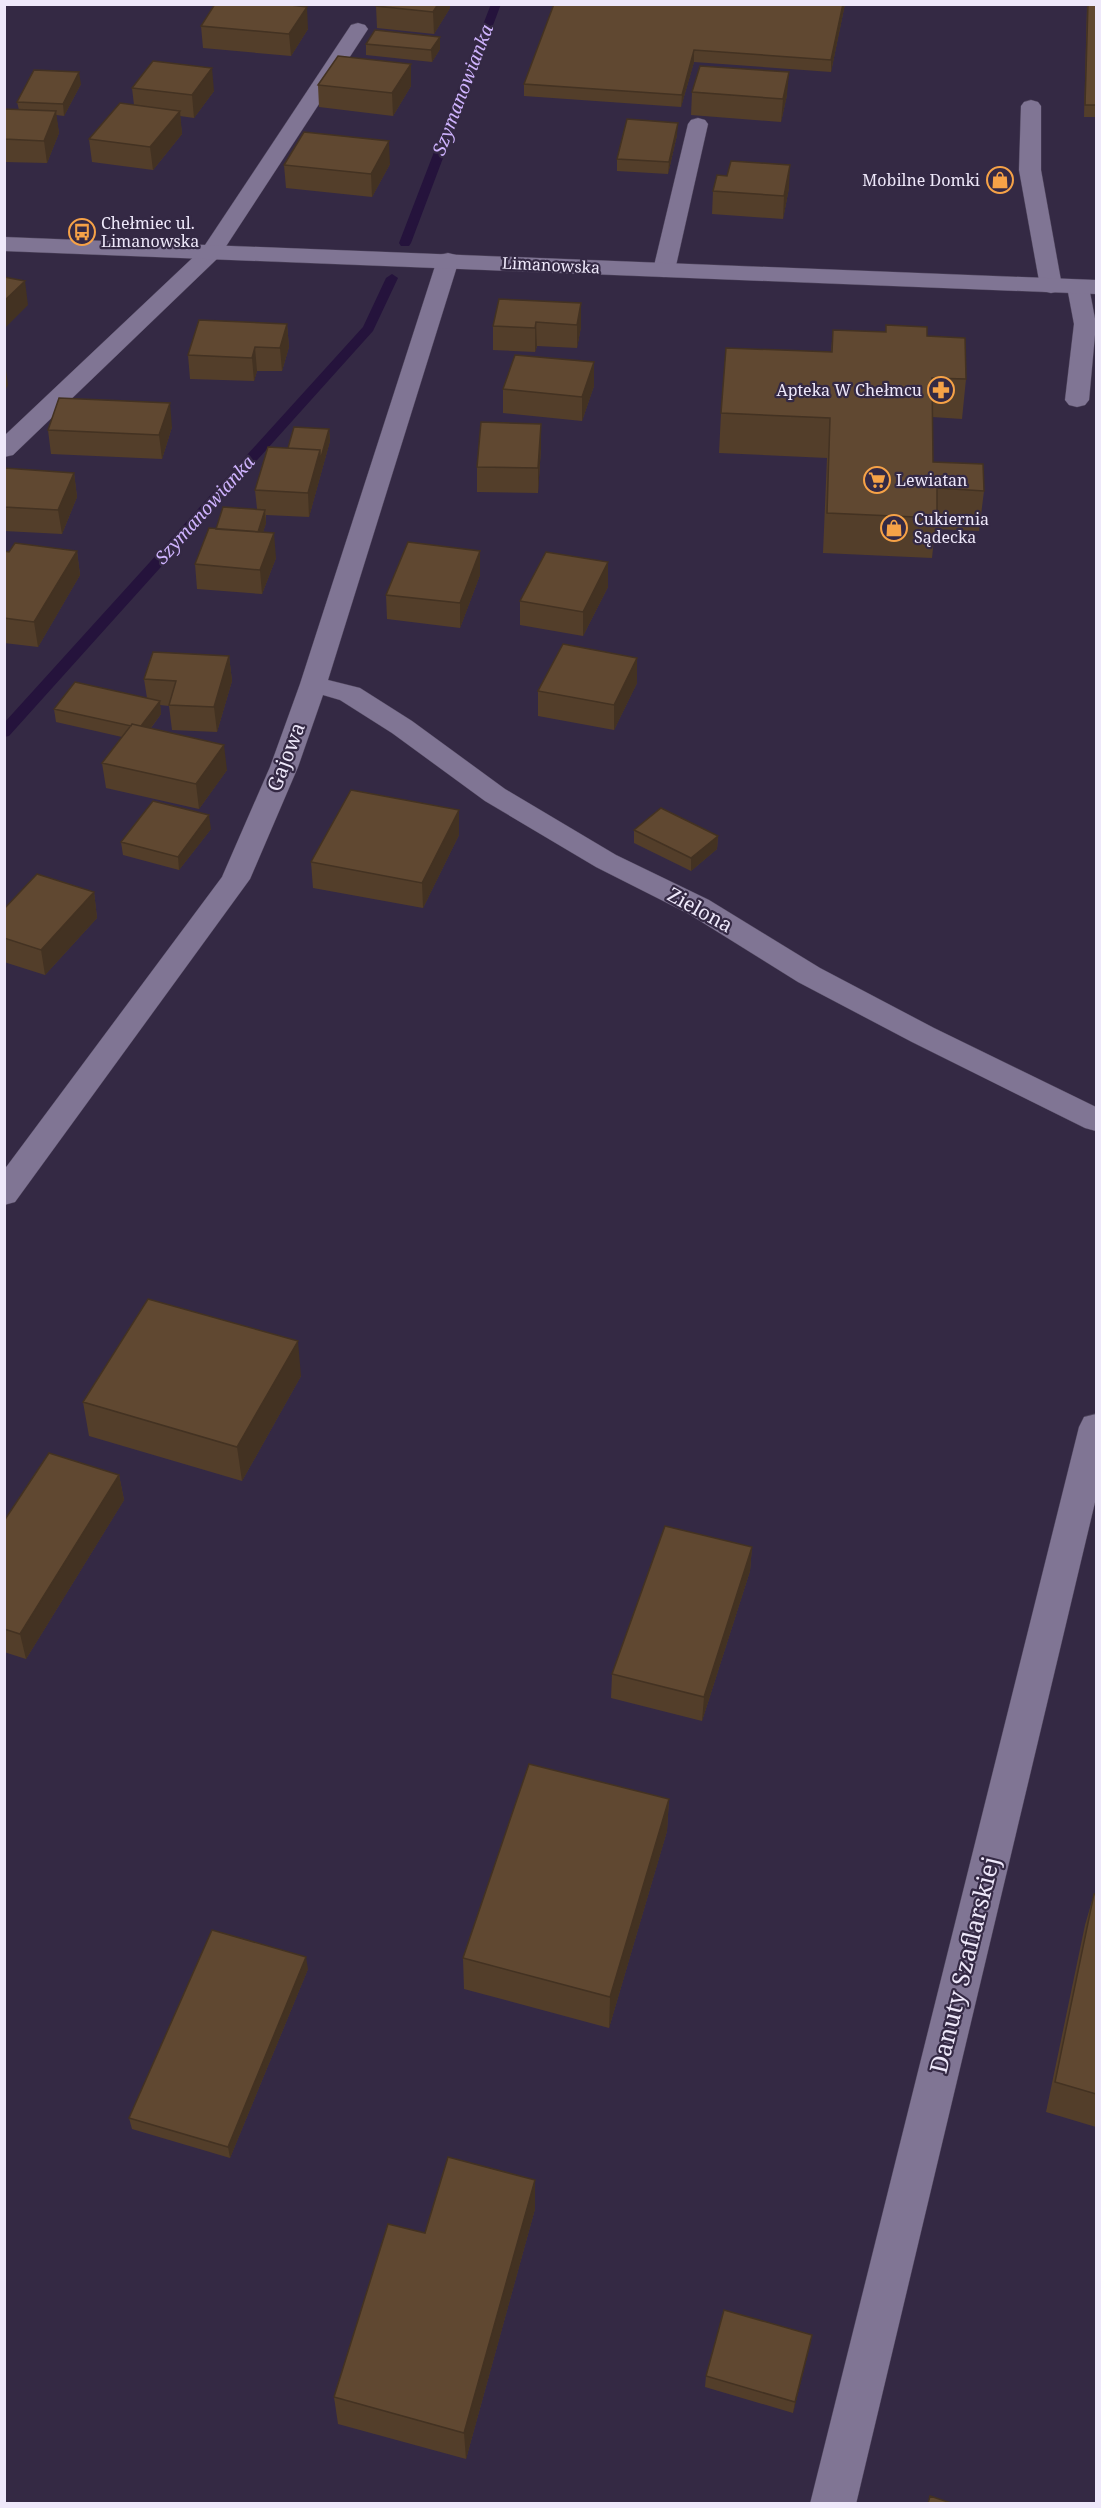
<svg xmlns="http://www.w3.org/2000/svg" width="1101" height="2508" font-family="'Noto Serif',serif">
<rect width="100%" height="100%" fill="#342944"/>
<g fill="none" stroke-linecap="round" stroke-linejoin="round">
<path fill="#25133c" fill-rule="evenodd" d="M491,4H501L411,243L409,246H401L399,243Z
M392,274L398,278L373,331L9,736L4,737V723L363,327L386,278Z"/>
<defs>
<path id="lane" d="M358,23L365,25L368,29L219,257L13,455L4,457V436L203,248L351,25Z
M1031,100L1038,102L1041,106V170L1062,286L1059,291L1051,293L1043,291L1040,286L1019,170L1021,106L1024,102Z
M698,118L705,120L708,124L675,270L672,275L664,277L656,275L653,270L688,124L691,120Z
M1078,280L1086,282L1089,287L1096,324L1089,400L1085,405L1077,407L1069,405L1065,400L1074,324L1067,287L1070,282Z"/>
<path id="street" d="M448,253L456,255L459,260L328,680L360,688L412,721L505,789L616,855L709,900L820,968L934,1028L1096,1107V1131L1085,1128L912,1042L798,982L689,914L596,867L485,801L392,733L340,700L323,695L298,767L250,879L15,1202L4,1205V1170L222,877L270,767L300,684L437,260L440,255Z
M1096,1414V1498L856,2504H810L1079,1427L1084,1417Z"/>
<path id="secondary" d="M4,237L1096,280V294L4,251Z"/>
</defs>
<use href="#lane" stroke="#4e455c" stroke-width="1"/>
<use href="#street" stroke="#4e455c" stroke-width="1"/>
<use href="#secondary" stroke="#4e455c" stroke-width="1"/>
<use href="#lane" fill="#807594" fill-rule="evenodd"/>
<use href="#street" fill="#807594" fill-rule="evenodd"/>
<use href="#secondary" fill="#807594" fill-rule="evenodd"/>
</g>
<path fill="#533e2a" d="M554,4H845L831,72L694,62L681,107L524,96V84Z
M1087,4H1096V117H1084Z
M376,6L450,8L434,34L377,28Z
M201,26L308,29L291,56L203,48Z
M366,44L440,49L432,62L366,55Z
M81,84L64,116L56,115L59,133L47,163L4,162V109L19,110L17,102Z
M318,85L411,86L393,116L319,107Z
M132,88L214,91L194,118L180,116L182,134L153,170L92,162L89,139L134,105Z
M692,92L787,95L781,122L691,115Z
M677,135L668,174L617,171V159Z
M390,164L372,197L286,188L284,165Z
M789,188L783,219L712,214L713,191Z
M581,303V327L577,348L537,346L535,352L493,350V326Z
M287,324L289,347L282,371H257L254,381L190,379L188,355Z
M833,330L927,336L966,379L962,419L932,417L933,462L984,491L979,531L935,529L932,558L823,553L827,458L719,453L721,413L831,352Z
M594,386L582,421L503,413V389Z
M541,424V448L538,493L477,492V467Z
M172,427L162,459L51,454L48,430Z
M329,429L330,441L309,517L266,515V523L263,532L276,558L262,594L197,589L195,564L216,529L257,509L255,490L288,448Z
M4,468L74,473L77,497L62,534L4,531Z
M4,551H77L80,575L38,647L4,643Z
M480,551V575L460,628L387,619L386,595Z
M608,562V587L583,636L520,625V601Z
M229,656L232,681L217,732L172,730L169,706L160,705L161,714L151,728L227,770L199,809L106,788L102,763L122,737L56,722L54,709L147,698L144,679Z
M637,683L614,730L538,716V691Z
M459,810V835L423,908L313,888L311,862Z
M211,829L179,870L123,855L121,842Z
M634,830L718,836L717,849L691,871L634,843Z
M94,892L97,918L45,975L4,962V909Z
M301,1376L242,1481L89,1436L83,1402Z
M119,1475L124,1500L26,1659L4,1652V1521Z
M752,1547L750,1571L702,1721L611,1698L612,1674Z
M669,1799L667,1831L609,2028L464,1989L463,1958Z
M1094,1894L1096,1895V2127L1046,2112L1085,1925Z
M308,1969L230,2158L132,2129L129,2118Z
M535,2209L466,2459L338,2424L334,2397L425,2233Z
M812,2335L793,2413L705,2387L706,2376Z"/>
<path fill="#433222" d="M438,4H450V8L434,34L433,12Z
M843,4H845L831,72V60Z
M307,7L308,29L291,56L289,34Z
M440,37V49L432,62L431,50Z
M694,50V62L681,107L682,95Z
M411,64V86L393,116L392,93Z
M212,68L214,91L194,118L192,95Z
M79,72L81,84L64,116L63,104Z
M789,72L787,95L781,122L783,99Z
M56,111L59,133L47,163L44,141Z
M180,111L182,134L153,170L150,147Z
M678,123L677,135L668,174L669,162Z
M389,141L390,164L372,197L371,174Z
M790,165L789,188L783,219L784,196Z
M25,281L28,305L4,329V301Z
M581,303V327L577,348V325Z
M536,322L537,346L535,352V328Z
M287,324L289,347L282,371L280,348Z
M255,347L257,371L254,381L252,358Z
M5,362L8,385L4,393Z
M594,362V386L582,421V397Z
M170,403L172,427L162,459L159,435Z
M541,424V448L538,493V468Z
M329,429L330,441L309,517L308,493L320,450Z
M74,473L77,497L62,534L58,510Z
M265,510L266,523L257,551L256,538Z
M274,533L276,558L262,594L260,570Z
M77,551L80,575L38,647L34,622Z
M480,551V575L460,628V603Z
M608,562V587L583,636V612Z
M229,656L232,681L217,732L214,707Z
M637,658V683L614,730V705Z
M160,701L161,714L141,741L139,728Z
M224,745L227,770L199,809L196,784Z
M459,810V835L423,908L422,883Z
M209,815L211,829L179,870L178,857Z
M718,836L717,849L691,871V858Z
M94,892L97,918L45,975L41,950Z
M298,1341L301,1376L242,1481L237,1447Z
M119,1475L124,1500L26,1659L20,1634Z
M752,1547L750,1571L702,1721L704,1697Z
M669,1799L667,1831L609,2028L610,1997Z
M306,1957L308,1969L230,2158L228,2147Z
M535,2180V2209L466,2459L464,2433Z
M812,2335L810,2346L793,2413L795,2402Z"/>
<path fill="#604831" stroke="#433222" stroke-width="1.5" d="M215,4H282L307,7L289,34L201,26Z
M377,4H438L433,12L376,6Z
M554,4H843L831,60L694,50L682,95L524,84Z
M1088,4H1096V105H1085Z
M375,30L440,37L431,50L366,44Z
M338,56L411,64L392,93L318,85Z
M153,61L212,68L192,95L132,88Z
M700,66L789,72L783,99L692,92Z
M34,70L79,72L63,104L17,102Z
M120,103L180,111L150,147L89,139Z
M4,109L56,111L44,141L4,139Z
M627,119L678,123L669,162L617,159Z
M304,132L389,141L371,174L284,165Z
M731,161L790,165L784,196L713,191L717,175L727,176Z
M4,277L25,281L4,301Z
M499,299L581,303L577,325L536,322L535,328L493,326Z
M199,320L287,324L280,348L255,347L252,358L188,355Z
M886,325L927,327V336L965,338L966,379L932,378L933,462L983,464L984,491L937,488V518L827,513L830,418L721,413L726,348L832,352L833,330L886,332Z
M515,355L594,362L582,397L503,389Z
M59,398L170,403L159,435L48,430Z
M481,422L541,424L538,468L477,467Z
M294,427L329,429L320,461V450L288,448Z
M268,447L320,450L308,493L255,490Z
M4,468L74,473L58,510L4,507Z
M223,507L265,510L258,532L216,529Z
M209,528L274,533L260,570L195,564Z
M408,542L480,551L460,603L386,595Z
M15,543L77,551L34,622L4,618V551L9,552Z
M546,552L608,562L583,612L520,601Z
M563,644L637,658L614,705L538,691Z
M153,652L229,656L214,707L169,705L176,681L144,679Z
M75,682L160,701L141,726L132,724L131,726L54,709Z
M132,724L224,745L196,784L102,763Z
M351,790L459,810L422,883L311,862Z
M153,801L209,815L178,857L121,842Z
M661,808L718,836L691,858L634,830Z
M37,874L94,892L41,950L4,938V909Z
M148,1299L298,1341L237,1447L83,1402Z
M49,1453L119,1475L20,1634L4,1629V1521Z
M665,1526L752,1547L704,1697L612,1674Z
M529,1764L669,1799L610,1997L463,1958Z
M1094,1894L1096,1895V2094L1055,2082Z
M212,1930L306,1957L228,2147L129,2118Z
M448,2157L535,2180L464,2433L334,2397L388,2224L425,2233Z
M724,2310L812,2335L795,2402L706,2376Z
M930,2496L954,2504H928Z"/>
<defs>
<symbol id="shop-ring" viewBox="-11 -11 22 22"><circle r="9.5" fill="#342944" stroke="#f6a247" stroke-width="1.5"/><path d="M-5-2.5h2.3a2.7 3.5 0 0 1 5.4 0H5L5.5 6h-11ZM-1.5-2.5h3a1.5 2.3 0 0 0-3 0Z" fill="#f6a247"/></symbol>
<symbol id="bus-ring" viewBox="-11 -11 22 22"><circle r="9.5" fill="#342944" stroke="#f6a247" stroke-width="1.5"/><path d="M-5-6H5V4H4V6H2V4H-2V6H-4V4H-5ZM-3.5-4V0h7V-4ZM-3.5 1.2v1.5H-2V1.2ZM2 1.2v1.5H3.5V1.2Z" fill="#f6a247"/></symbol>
<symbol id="pharmacy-ring" viewBox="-11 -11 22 22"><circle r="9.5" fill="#342944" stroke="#f6a247" stroke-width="1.5"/><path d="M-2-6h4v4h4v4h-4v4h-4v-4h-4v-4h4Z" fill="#f6a247"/></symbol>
<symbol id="supermarket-ring" viewBox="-11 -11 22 22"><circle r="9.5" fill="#342944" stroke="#f6a247" stroke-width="1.5"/><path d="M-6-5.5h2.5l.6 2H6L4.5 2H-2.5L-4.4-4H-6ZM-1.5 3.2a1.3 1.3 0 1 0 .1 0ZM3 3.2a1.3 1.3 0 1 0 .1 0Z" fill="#f6a247"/></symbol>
</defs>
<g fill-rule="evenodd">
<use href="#shop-ring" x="985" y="165" width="30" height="30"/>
<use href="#bus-ring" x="67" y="217" width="30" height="30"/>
<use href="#pharmacy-ring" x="926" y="375" width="30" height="30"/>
<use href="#supermarket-ring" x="862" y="465" width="30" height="30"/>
<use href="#shop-ring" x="879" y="513" width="30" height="30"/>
</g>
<g text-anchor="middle" stroke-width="4.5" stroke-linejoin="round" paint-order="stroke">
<g font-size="16" fill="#eee8fa" stroke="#342944" text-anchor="start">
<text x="980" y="186" text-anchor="end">Mobilne Domki</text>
<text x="101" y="229">Chełmiec ul.<tspan x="101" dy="18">Limanowska</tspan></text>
<text x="922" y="396" text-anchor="end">Apteka W Chełmcu</text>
<text x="896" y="486">Lewiatan</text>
<text x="914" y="525">Cukiernia<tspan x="914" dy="18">Sądecka</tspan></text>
</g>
<g font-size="16" fill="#eee8fa" stroke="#342944">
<text transform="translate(551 265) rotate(3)" y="6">Limanowska</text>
</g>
<g font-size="18" font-style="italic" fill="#cfb3fe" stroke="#342944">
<text transform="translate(463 90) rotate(-69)" y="6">Szymanowianka</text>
<text transform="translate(205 510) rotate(-48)" y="6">Szymanowianka</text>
</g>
<g font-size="20" fill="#eee8fa" stroke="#342944">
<text transform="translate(286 757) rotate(-69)" y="7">Gajowa</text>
<text transform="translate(700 910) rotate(29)" y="7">Zielona</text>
</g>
<g font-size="24" fill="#eee8fa" stroke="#342944">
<text transform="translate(965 1965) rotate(-76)" y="8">Danuty Szaflarskiej</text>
</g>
</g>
<rect width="1101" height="2508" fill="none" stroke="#eee8fa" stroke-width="12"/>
</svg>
